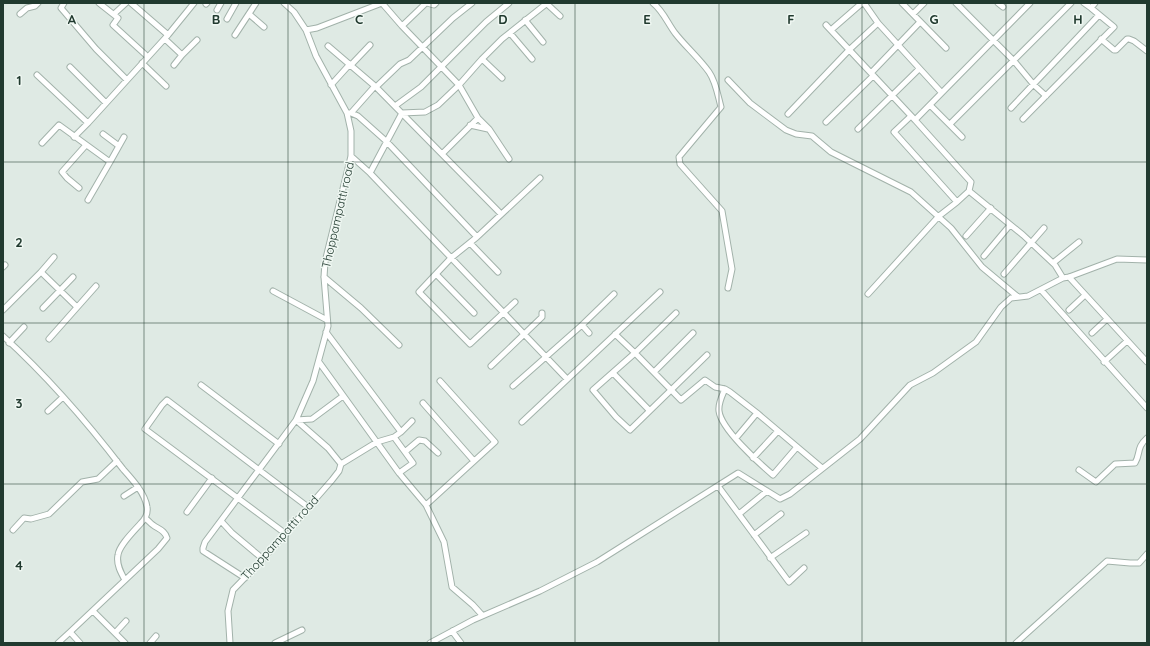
<svg xmlns="http://www.w3.org/2000/svg" width="1150" height="646" font-family="Quicksand,sans-serif">
<rect width="100%" height="100%" fill="#dfeae4"/>
<g fill="none" stroke-linecap="round" stroke-linejoin="round">
<defs>
<path id="minor" d="M64,3L61,8L96,49L127,80
M99,3L118,18L113,25L148,57
M131,3L168,35
M382,3L402,26L459,85L478,118L489,129L509,159
M427,3L434,5L436,3
M546,3L560,16
M653,3C663,11 667,22 675,33C685,46 699,58 709,72C716,82 718,96 721,107L679,157L680,164L722,211L732,269L728,288
M864,3L878,23L941,92
M902,3L946,48
M956,3L1014,61L1034,85L1046,96
M998,3L1003,7
M1084,3L1091,8L1095,3
M206,4L207,3
M217,10L221,3
M20,14L27,8L35,6L38,3
M114,14L126,3
M249,14L264,27
M913,14L924,3
M227,19L236,3
M525,20L543,42
M826,25L915,120L1030,3
M402,26L426,3
M306,30L317,28L382,3
M831,30L862,3
M510,33L532,59
M235,35L256,3
M165,39L182,55
M1101,39L1114,50H1116L1127,39H1129L1134,41L1147,51
M328,46L376,87L501,214
M482,59L502,78
M142,63L166,86
M174,65L182,55L197,40
M351,65L370,45
M70,67L106,103
M871,73L920,22
M37,75L88,123
M728,80L750,103L786,130L796,134L812,136L831,152L911,192L951,228L982,267L1018,297
M331,85L350,64
M376,87L400,64L409,60L453,18L472,3
M930,105L962,137
M395,106L421,87L486,22L509,3
M1011,108L1099,15
M347,113H351L358,116L386,141L477,237
M351,113L375,86
M788,114L849,50L878,23
M911,116L894,132L957,202L969,191L971,182L915,120
M1023,119L1114,27L1091,8
M826,122L873,76
M950,124L1071,3
M470,125L488,129
M858,129L919,69
M103,134L119,146
M74,137L88,123L168,35L194,3
M42,143L59,125L110,162L88,200
M442,154L478,118
M351,156L370,173L567,379
M110,162L124,137
M370,173L402,113L425,112L438,105L459,85L482,59L502,39L546,4
M79,188L67,178L62,172L86,145
M969,191L1023,235L1055,265L1063,278
M966,236L991,208
M470,243L498,272
M984,256L1010,225
M1053,263L1079,242
M3,267L5,265
M41,272L54,257
M436,274L474,313
M1004,274L1044,228
M324,277L361,308L399,345
M1069,277L1147,362
M1041,290L1147,408
M273,291L327,320
M868,294L939,216L957,202
M515,302L470,344L419,292L451,258L477,237L540,178
M43,308L73,277
M3,310L41,272L77,307
M1069,310L1085,295
M676,313L635,353L593,390L616,417L630,430L707,355
M582,325L589,333
M326,332L401,432L394,437L413,463L399,473
M1092,333L1107,319
M615,334L635,353L681,400L705,380L715,387L725,389L730,392L757,413L822,468
M3,336C47,376 87,422 123,469C132,479 145,493 147,507C148,513 145,519 141,523C135,530 119,545 118,555C116,564 121,573 125,580
M49,339L96,286
M9,343L24,327
M319,362L399,473L426,505L495,442L440,381
M1104,362L1127,341
M491,366L542,317V313
M654,372L693,333
M613,373L649,410
M201,385L279,444
M513,386L582,325L614,294
M725,389C722,396 718,403 719,411C721,429 759,463 773,475L797,447
M423,403L474,461
M48,411L63,397
M522,422L660,292
M401,432L412,421
M736,438L757,413
M406,451L419,440L425,441L438,453
M753,458L778,431
M341,464L377,442L394,437
M1079,470L1096,482L1115,464L1135,463C1141,453 1136,448 1147,438
M718,486L789,582L804,568
M124,496L138,487
M426,505L444,542L452,587L473,605L482,615
M187,512L212,478
M739,514L767,491
M221,521L232,533L263,559
M13,530L24,518L31,519L49,514L82,482L98,479L117,461
M286,534L145,429L162,405L167,400L308,507
M754,535L781,514
M770,558L806,533
M245,578L203,551V548L205,542L296,420L312,419L343,396
M93,611L125,643
M452,631L461,643
M115,633L126,621
M58,643L70,632
M80,643L70,632L158,549L167,538C165,530 158,529 153,525C150,523 148,520 145,518
M150,643L156,636
M230,643L228,611L233,590L263,559L332,480L339,471L341,464L328,448L296,420L313,381L328,326L324,277L325,262L351,156V131L347,113L316,56L306,30L294,12L284,3
M275,643L302,630
M430,643L473,620L540,591L597,562L738,473L780,499L790,494L860,439L910,385L933,373L976,342L1001,307L1011,298L1028,296L1063,278L1069,277L1117,259L1147,260
M1016,643L1107,561L1130,563H1139L1147,554"/>
</defs>
<use href="#minor" stroke="#a2b2aa" stroke-width="7"/>
<use href="#minor" stroke="#fff" stroke-width="5"/>
</g>
<path fill="none" stroke="#213a2f" stroke-width="1" stroke-opacity="0.55" d="M144,3V643M288,3V643M431,3V643M575,3V643M719,3V643M862,3V643M1006,3V643M3,162H1147M3,323H1147M3,484H1147"/>
<g text-anchor="middle" stroke-width="3" stroke-linejoin="round" paint-order="stroke">
<g font-size="12" fill="#213a2f" stroke="#eff7f2">
<text transform="translate(338 215) rotate(-77)" y="4">Thoppampatti road</text>
<text transform="translate(280 538) rotate(-48)" y="4">Thoppampatti road</text>
</g>
</g>
<g font-size="13" text-anchor="middle" font-weight="bold" fill="#213a2f" stroke="#eff7f2" stroke-width="3" stroke-linejoin="round" paint-order="stroke">
<text x="72" y="24">A</text>
<text x="216" y="24">B</text>
<text x="359" y="24">C</text>
<text x="503" y="24">D</text>
<text x="647" y="24">E</text>
<text x="791" y="24">F</text>
<text x="934" y="24">G</text>
<text x="1078" y="24">H</text>
<text x="19" y="85">1</text>
<text x="19" y="247">2</text>
<text x="19" y="408">3</text>
<text x="19" y="570">4</text>
</g>
<rect width="1150" height="646" fill="none" stroke="#213a2f" stroke-width="8"/>
</svg>
